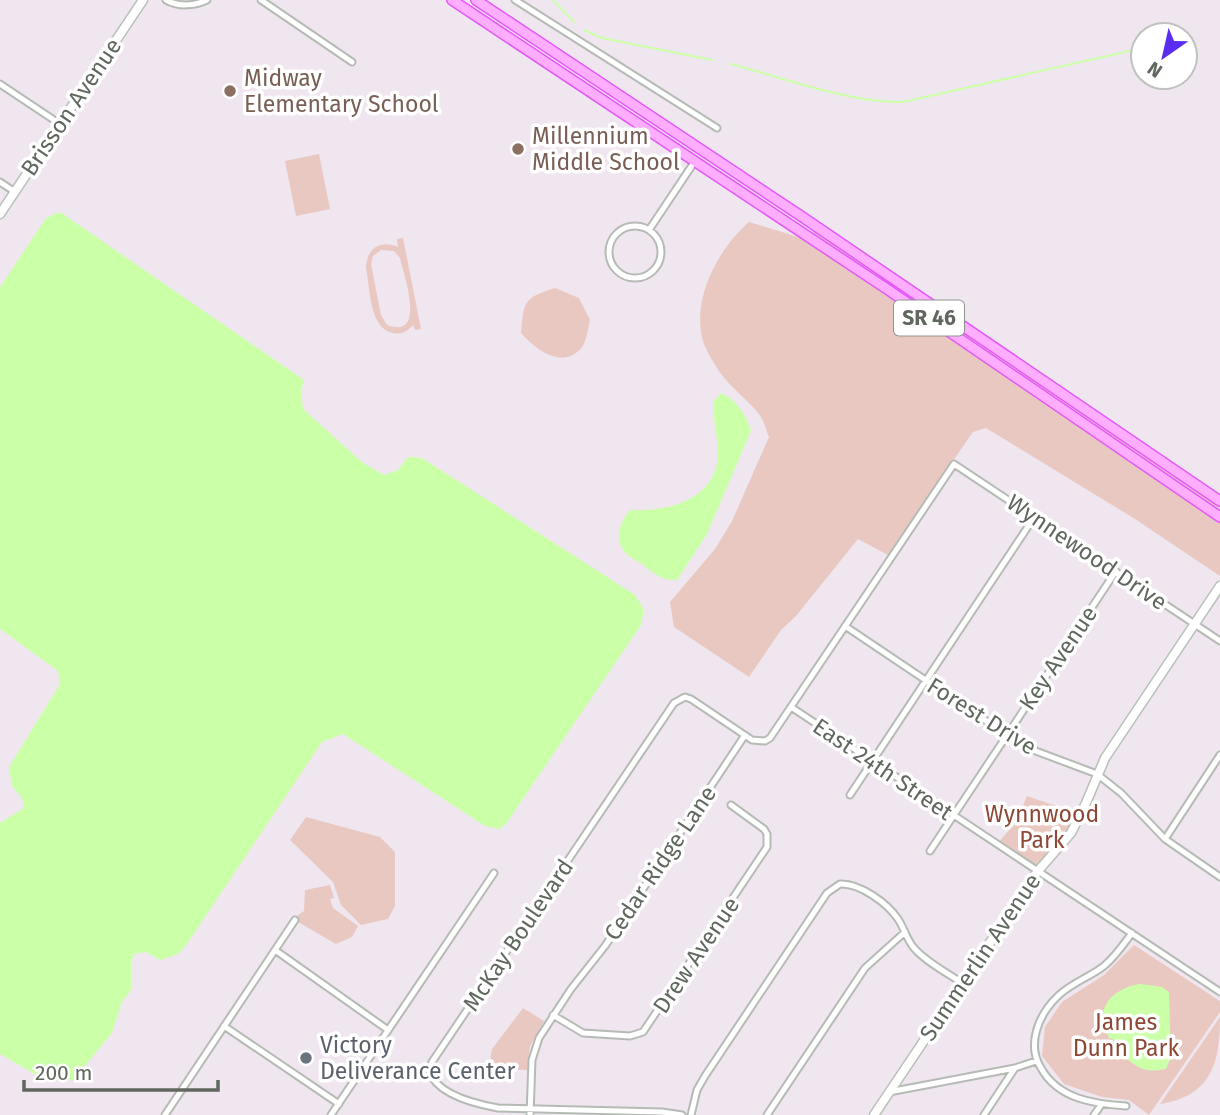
<svg xmlns="http://www.w3.org/2000/svg" width="1220" height="1115" font-family="'Fira Sans',sans-serif">
<rect width="100%" height="100%" fill="#f0e6f0"/>
<path fill="#e9c8c2" fill-rule="evenodd" d="M319,154L330,209L296,216L285,161Z
M749,222L805,239L1220,522V576L1135,519L986,428L973,432L888,555L858,539L796,616L781,630L749,677L674,627L670,602L715,549L732,521L769,437C766,431 765,423 761,417C753,404 732,389 721,374C715,365 706,351 703,341C691,299 718,249 749,222Z
M812,228L1220,506V513L814,236Z
M403,238L421,329L415,330L413,325C408,331 402,335 393,333C369,329 370,287 366,268C366,249 380,239 398,247L397,239ZM381,250L394,251L400,258C404,275 427,340 387,325L381,315L371,264L373,256Z
M555,288L579,298L590,320C588,328 587,340 582,347C563,371 535,349 521,333C524,300 524,298 555,288Z
M1027,796L1080,814L1037,869L998,843L1016,822Z
M306,817L380,837L395,852V906L388,919L361,925L341,905L333,882L290,840Z
M330,885L334,898L330,899L333,908L358,926L352,937L336,944L293,919L304,911L305,890Z
M1134,945L1220,1001V1012L1149,1115L1129,1100L1102,1097L1064,1084L1042,1056L1045,1027L1062,1002L1104,975Z
M523,1008L544,1021L530,1046L527,1070L489,1068L492,1049Z
M1220,1017C1220,1064 1211,1096 1160,1104Z"/>
<path fill="#cbffa8" d="M60,212L304,380L301,392L303,409L363,463L384,475L398,470L408,457L422,458L635,595L644,610L641,625L508,821L500,829L485,826L343,734L322,742L187,944L178,954L160,960L146,952L134,954L131,964V990L122,1002L112,1033L73,1080L47,1081L0,1054V823L24,808L22,798L12,786L9,767L60,684L58,671L0,629V287L46,218Z
M721,393C736,399 747,416 751,431L707,534L677,580C662,581 653,573 642,564C636,560 628,557 624,551C614,539 620,521 630,510C669,512 719,499 718,451C717,434 713,418 713,402Z
M1140,984L1162,987L1169,992L1171,1057L1166,1069C1160,1070 1153,1071 1148,1070C1135,1068 1115,1052 1114,1040L1109,1038C1107,1031 1102,1022 1103,1015C1104,997 1124,986 1140,984Z"/>
<g fill="none" stroke-linecap="round" stroke-linejoin="round">
<path stroke="#cbffa8" stroke-width="2" d="M553,0L574,22
M584,30L602,38L712,60
M731,64C784,78 849,103 903,102L1143,48"/>
<defs>
<path id="street" d="M166,0C178,7 195,6 207,0
M261,0L352,62
M515,0L717,128
M0,84L60,124
M0,182L15,192
M609 252a26 26 0 1 1 52 0a26 26 0 1 1-52 0Z
M649,230L695,161
M845,626L1025,747L1097,774L1121,793L1165,839L1220,877
M791,707L1220,992
M850,795L1035,516
M1165,839L1220,755
M930,851L1116,571
M275,950L388,1030
M553,1015L583,1033L630,1036L643,1032L767,847V834L764,829L731,805
M224,1026L339,1104
M889,1092L1015,1068L1036,1061
M1126,1106C1094,1104 1058,1099 1041,1068C1026,1044 1039,1014 1058,996C1071,983 1090,977 1104,966C1115,957 1123,945 1132,933
M165,1115L295,920
M331,1115L494,873
M530,1115L532,1060L539,1038L571,989L605,946L745,735
M682,1115L662,1112L498,1108C476,1104 437,1095 429,1071L432,1062C512,942 594,823 674,703L685,697L691,699L752,740L765,741L770,738L954,464L1220,641
M691,1115L697,1090L705,1076L827,893L840,884C860,883 887,903 898,919C904,928 907,940 914,948C926,962 946,972 962,983
M767,1115L865,968L905,932
M984,1115L1015,1068
M1094,1115L1101,1105"/>
<path id="secondary" d="M0,214L143,0
M874,1115L1038,871L1071,833L1086,803L1105,758L1220,586"/>
<path id="primary" d="M452,0L887,289L1220,517
M476,0L801,216L1220,501"/>
</defs>
<use href="#street" stroke="#b5bbb4" stroke-width="9"/>
<use href="#secondary" stroke="#b9c0b7" stroke-width="11"/>
<use href="#primary" stroke="#e359f7" stroke-width="12"/>
<use href="#street" stroke="#fff" stroke-width="5"/>
<use href="#secondary" stroke="#fff" stroke-width="8"/>
<use href="#primary" stroke="#ffadff" stroke-width="9"/>
</g>
<g fill="#8d6e63" stroke="#fff" stroke-width="2.5">
<circle cx="230" cy="91" r="7"/>
<circle cx="518" cy="149" r="7"/>
</g>
<circle fill="#6b7280" stroke="#fff" stroke-width="2.5" cx="306" cy="1058" r="7"/>
<g text-anchor="middle" stroke-width="7" stroke-linejoin="round" paint-order="stroke">
<rect fill="#fff" stroke="#90958e" stroke-width="2" x="894" y="300.5" width="70" height="35" rx="5"/>
<g font-size="21" font-weight="bold" fill="#60675e">
<text x="929" y="325">SR 46</text>
</g>
<g font-size="23" fill="#785e54" stroke="#fff" text-anchor="start">
<text x="244" y="86">Midway<tspan x="244" dy="26">Elementary School</tspan></text>
<text x="532" y="144">Millennium<tspan x="532" dy="26">Middle School</tspan></text>
</g>
<g font-size="23" fill="#60675e" stroke="#fff">
<text transform="translate(71 107) rotate(-56)" y="8">Brisson Avenue</text>
<text transform="translate(1087 552) rotate(34)" y="8">Wynnewood Drive</text>
<text transform="translate(1058 658) rotate(-56)" y="8">Key Avenue</text>
<text transform="translate(982 716) rotate(32)" y="8">Forest Drive</text>
<text transform="translate(883 769) rotate(34)" y="8">East 24th Street</text>
<text transform="translate(660 863) rotate(-56)" y="8">Cedar Ridge Lane</text>
<text transform="translate(518 935) rotate(-56)" y="8">McKay Boulevard</text>
<text transform="translate(696 955) rotate(-56)" y="8">Drew Avenue</text>
<text transform="translate(980 957) rotate(-56)" y="8">Summerlin Avenue</text>
</g>
<g font-size="23" fill="#8f4735" stroke="#fff">
<text x="1042" y="822">Wynnwood<tspan x="1042" dy="26">Park</tspan></text>
<text x="1126" y="1030">James<tspan x="1126" dy="26">Dunn Park</tspan></text>
</g>
<g font-size="23" fill="#5b616d" stroke="#fff" text-anchor="start">
<text x="320" y="1053">Victory<tspan x="320" dy="26">Deliverance Center</tspan></text>
</g>
</g>
<g transform="translate(1164 56) rotate(214)"><circle r="33" fill="#ffffff" stroke="#bfc2bf" stroke-width="2"/>
<path d="M0-5L12 26L0 18L-12 26Z" fill="#5b2df0"/>
<text y="-10" font-size="19" font-weight="bold" text-anchor="middle" fill="#60675e">N</text>
</g>
<path d="M24 1080v10h194v-10" fill="none" stroke="#60675e" stroke-width="3.5"/>
<text x="35" y="1080" font-size="21" fill="#60675e" stroke="#ffffff" stroke-width="5" paint-order="stroke">200 m</text>
</svg>
